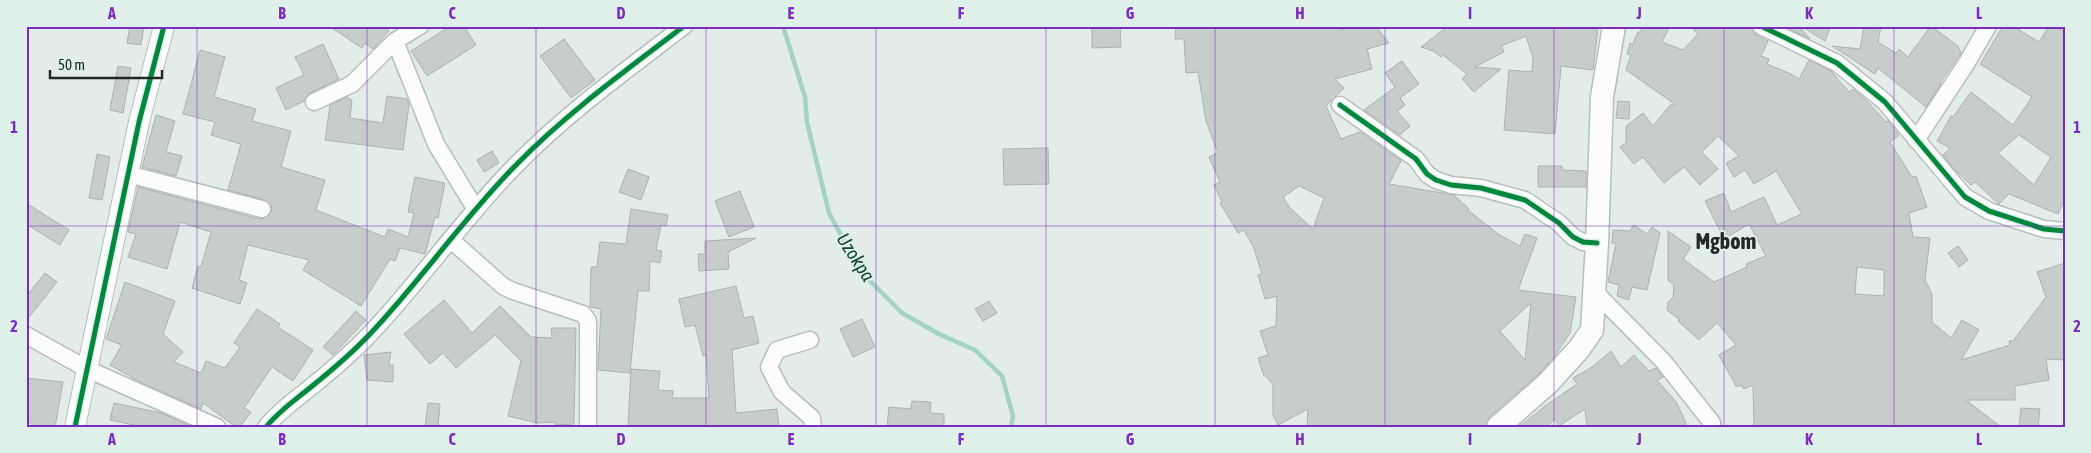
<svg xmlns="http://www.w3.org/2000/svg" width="2091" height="453" font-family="'Asap Condensed',sans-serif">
<rect width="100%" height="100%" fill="#e2ece8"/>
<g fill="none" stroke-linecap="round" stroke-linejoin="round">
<path stroke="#a4d2c3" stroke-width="4.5" d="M783,26L805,97L807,122L829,213L861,272L902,313L939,334L975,350L1002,376L1013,416L1011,427"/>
</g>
<path fill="#c6cdca" stroke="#acb2b0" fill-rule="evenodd" d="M130,26H144L141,45L127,43Z
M329,26H382L389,31L373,49L365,43L362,48Z
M450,26H464L476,45L427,76L411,51Z
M1092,26H1120L1121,47L1092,48Z
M1176,26H1339L1340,30L1356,26H1376L1389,43L1367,49L1372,69L1335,79L1344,88L1326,106L1341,139L1360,132L1401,161L1389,184L1454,195L1469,209L1468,210L1498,234L1520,246L1525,234L1537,238L1518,290L1576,297L1570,333L1554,357L1539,374L1489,417L1485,427H1307L1308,409L1278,425L1273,415V385L1266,376H1264L1258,358L1268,355L1260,331L1276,326L1277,296L1265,299L1258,275L1262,274L1253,246L1244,230L1238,233L1220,203L1222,202L1214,185L1220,182L1209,157L1218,153L1206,121L1198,72L1186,73L1184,39H1175ZM1299,186L1324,198L1313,229L1290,208L1283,197ZM1531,303L1525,360L1500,331Z
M1448,26H1583L1598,28L1593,70L1561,66L1555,134L1504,130L1509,70L1532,72L1533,58L1526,36L1501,46L1504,52L1475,67L1501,69L1474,92L1462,79L1467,74L1443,55L1441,57L1433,51L1421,47Z
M1643,26H1670L1662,42L1683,50L1698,34L1690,26H1746L1752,28L1756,35L1768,41L1761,56L1769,59L1767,64L1791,74L1799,79L1809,60L1831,71L1849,92L1853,89L1864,98L1886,122L1888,121L1899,135L1890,142L1912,177L1916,176L1927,207L1909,213L1913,237L1930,238L1925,280L1932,294V322L1951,338L1962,320L1979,330L1961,360L2010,345L2009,341H2013L2046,297L2037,272L2065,263V360L2046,359L2049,380L2015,386V400H1966L2001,427H1754L1753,385L1744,389L1742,386H1736L1719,355L1736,345L1717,323L1699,340L1678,321L1680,320L1667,310L1668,302L1673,297L1674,285L1668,280V231L1691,247L1683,259L1714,282L1747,267L1746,264L1766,256L1749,224L1724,239L1705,201L1724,193L1731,212L1764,197L1777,225L1802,214L1776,171L1754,184L1745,170L1734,177L1726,163L1739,156L1718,136L1702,152L1718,169L1700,185L1684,167L1664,183L1643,157L1634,164L1620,147L1626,143V126L1643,113L1653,126L1670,105H1676L1626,70L1631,55L1627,54L1630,43L1633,44L1638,32H1640ZM1857,267L1884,270V296L1855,294Z
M1784,26H1799L1810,39Z
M1801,26H1831L1825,41Z
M1864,26H1881L1878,42L1896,53L1899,49L1908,57L1931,26L1958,46L1961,53L1940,83L1941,84L1926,107L1878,68L1875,74L1832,46L1860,49Z
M2003,26H2013L2039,42L2049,26H2065V198L2058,214L2009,194L1999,204L1975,182L1971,185L1955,170L1943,155L1950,148L1937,141L1951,116L1953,117L1971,92L2013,125L2032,97L1980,64ZM2019,135L2051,157L2034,185L1998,153Z
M564,39L595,80L571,98L540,56Z
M323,44L339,79L310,93L304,101L286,110L276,88L304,75L295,57Z
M200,50L225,57L214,97L256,109L252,121L291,131L281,167L325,180L316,210L385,237L388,229L408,237L414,213L408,212L415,177L445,183L438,218L435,217L425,254L400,248L395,261L390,259L361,306L303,270L309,260L248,245L239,280L247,283L240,304L192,288L198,266L201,267L211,232L180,222L167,269L128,257L136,234L128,232L138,187L259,219L265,218L271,212V206L265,200L228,190L241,144L211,135L215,122L183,114Z
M1402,61L1419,84L1400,98L1405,105L1397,111L1410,126L1400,135L1364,110L1395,87L1385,73Z
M118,66L131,68L123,113L110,110Z
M387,96L407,99L409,104L403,150L325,140L330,105L347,97L352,100L350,118L383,123Z
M1618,101L1630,102L1629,119L1616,118Z
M156,115L175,121L166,152L182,156L176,176L142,167Z
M1048,148L1049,184L1004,185L1003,149Z
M492,151L499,163L484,172L477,160Z
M97,154L110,157L102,200L89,198Z
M1538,166H1562V170L1586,171V187H1538Z
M628,169L649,177L641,200L619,192Z
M740,191L754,227L729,237L715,201Z
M26,203L69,230L60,245L26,224Z
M631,209L668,215L666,226L661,225L656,250L662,251L660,263L650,261L649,291H638L630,373L598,370L601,309L590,307L591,267H597L600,242L626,244Z
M1634,225L1647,234L1652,227L1660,233L1647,290L1632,287L1629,300L1617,296L1619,285L1608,282L1616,244L1612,243L1613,230L1630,231Z
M756,238L728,252L729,269L699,271L698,254H705V241Z
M1958,246L1968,260L1959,267L1948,253Z
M45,273L57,282L26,321V297Z
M125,282L175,301L163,334L183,352L174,362L201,373L206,361L225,368L240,347L234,343L257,309L280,324L278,327L313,350L293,381L272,367L244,408L251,412L240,427H236L203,403L201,409L140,382L110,365L122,345L106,339Z
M736,286L744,318L753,316L759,343L732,350L736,413L777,409L779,427H628L631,369L660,371L658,390L673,391L672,398H709L706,355L703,356L695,325L685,327L679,299Z
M444,300L472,333L500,306L531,337L552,338L551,328H576L574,424L555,425V422L537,423L508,416L521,361L495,335L456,368L443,353L430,364L404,334Z
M989,301L997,313L983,321L975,309Z
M356,311L366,320L333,355L323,347Z
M862,319L875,347L853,357L840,329Z
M1611,351L1621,367L1634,355L1649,371L1656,368L1663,377L1657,380L1677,403L1686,423H1685L1686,427H1587L1585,409L1559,426L1555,419L1546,427H1519L1545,406L1577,384L1573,378L1592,367Z
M391,352L389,365H393V382L367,380L364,355Z
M26,378L63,382L55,427H32V423L26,422Z
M912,401L931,402L930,413L944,414V427H887L889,407L911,409Z
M114,403L161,413L192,427H143L110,420Z
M428,403L440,404L438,427H425Z
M2021,408L2040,409L2038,427H2019Z"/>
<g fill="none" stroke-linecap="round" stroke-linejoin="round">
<defs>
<path id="minor" d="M1761,26L1837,63L1885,102L1965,197L1989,211L2044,229L2065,231
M395,41L436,144L475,208
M314,102L352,84L395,41L420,26
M1340,105L1416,159L1427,174L1436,180L1451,185L1481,188L1525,200L1559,223L1573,237L1583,242L1597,243
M1916,140L1966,64L1988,26
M128,174L262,209
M451,240L503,286L513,291L583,314L588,321V427
M1595,292L1663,361L1712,423
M26,335L87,369L217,427
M810,340L777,350L769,367L782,392L812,418L813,427
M266,427C279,411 295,400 311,387C332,370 352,353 370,334C422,279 465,216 518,163C568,112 628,69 684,26"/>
<path id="tertiary" d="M75,427L139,122L164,26"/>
<path id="secondary" d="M1498,427L1548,383L1579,349L1592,330L1597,243L1602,97L1614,26"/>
</defs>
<use href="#minor" stroke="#b8bebc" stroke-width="19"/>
<use href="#tertiary" stroke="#b8bebc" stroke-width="22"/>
<use href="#secondary" stroke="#b8bebc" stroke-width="25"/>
<use href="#minor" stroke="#fbfcfc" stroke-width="16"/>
<use href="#tertiary" stroke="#fbfcfc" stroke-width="20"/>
<use href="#secondary" stroke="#fbfcfc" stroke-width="22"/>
<defs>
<path id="cycleway" d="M1761,26L1837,63L1885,102L1965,197L1989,211L2044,229L2065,231
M1340,105L1416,159L1427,174L1436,180L1451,185L1481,188L1525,200L1559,223L1573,237L1583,242L1597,243
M75,427L139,122L164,26
M266,427C279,411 295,400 311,387C332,370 352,353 370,334C422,279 465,216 518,163C568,112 628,69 684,26"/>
</defs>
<use href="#cycleway" stroke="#dfefe9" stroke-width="8"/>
<use href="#cycleway" stroke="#00873e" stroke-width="5"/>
</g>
<path fill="none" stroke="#7b2cbf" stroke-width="1" stroke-opacity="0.55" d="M197,26V427M367,26V427M536,26V427M706,26V427M876,26V427M1046,26V427M1215,26V427M1385,26V427M1554,26V427M1724,26V427M1894,26V427M26,226H2065"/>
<g text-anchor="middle" stroke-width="4" stroke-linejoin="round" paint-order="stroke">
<g font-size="19" font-style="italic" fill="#0f4538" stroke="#dfefe9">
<text transform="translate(856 257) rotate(57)" y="7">Uzokpa</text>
</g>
<g font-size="22" font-weight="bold" fill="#222826" stroke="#dfefe9">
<text x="1726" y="249">Mgbom</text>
</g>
</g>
<rect width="2091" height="453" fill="none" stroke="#dfefe9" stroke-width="55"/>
<path d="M50 70v8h112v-8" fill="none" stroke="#222826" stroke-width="2.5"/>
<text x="58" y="70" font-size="15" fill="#222826" stroke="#dfefe9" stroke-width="4" paint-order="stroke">50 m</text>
<rect x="28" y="28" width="2036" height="398" fill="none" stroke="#7b2cbf" stroke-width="2"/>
<g font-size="16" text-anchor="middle" font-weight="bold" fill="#7b2cbf">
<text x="112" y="19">A</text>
<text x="282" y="19">B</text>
<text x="452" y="19">C</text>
<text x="621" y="19">D</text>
<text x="791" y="19">E</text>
<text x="961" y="19">F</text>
<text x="1130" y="19">G</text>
<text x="1300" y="19">H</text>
<text x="1470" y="19">I</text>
<text x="1639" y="19">J</text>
<text x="1809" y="19">K</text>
<text x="1979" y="19">L</text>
<text x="14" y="133">1</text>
<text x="2077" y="133">1</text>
<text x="14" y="332">2</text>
<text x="2077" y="332">2</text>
<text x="112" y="445">A</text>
<text x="282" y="445">B</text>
<text x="452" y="445">C</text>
<text x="621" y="445">D</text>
<text x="791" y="445">E</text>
<text x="961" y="445">F</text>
<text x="1130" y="445">G</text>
<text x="1300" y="445">H</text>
<text x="1470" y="445">I</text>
<text x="1639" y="445">J</text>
<text x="1809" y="445">K</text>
<text x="1979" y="445">L</text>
</g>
</svg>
